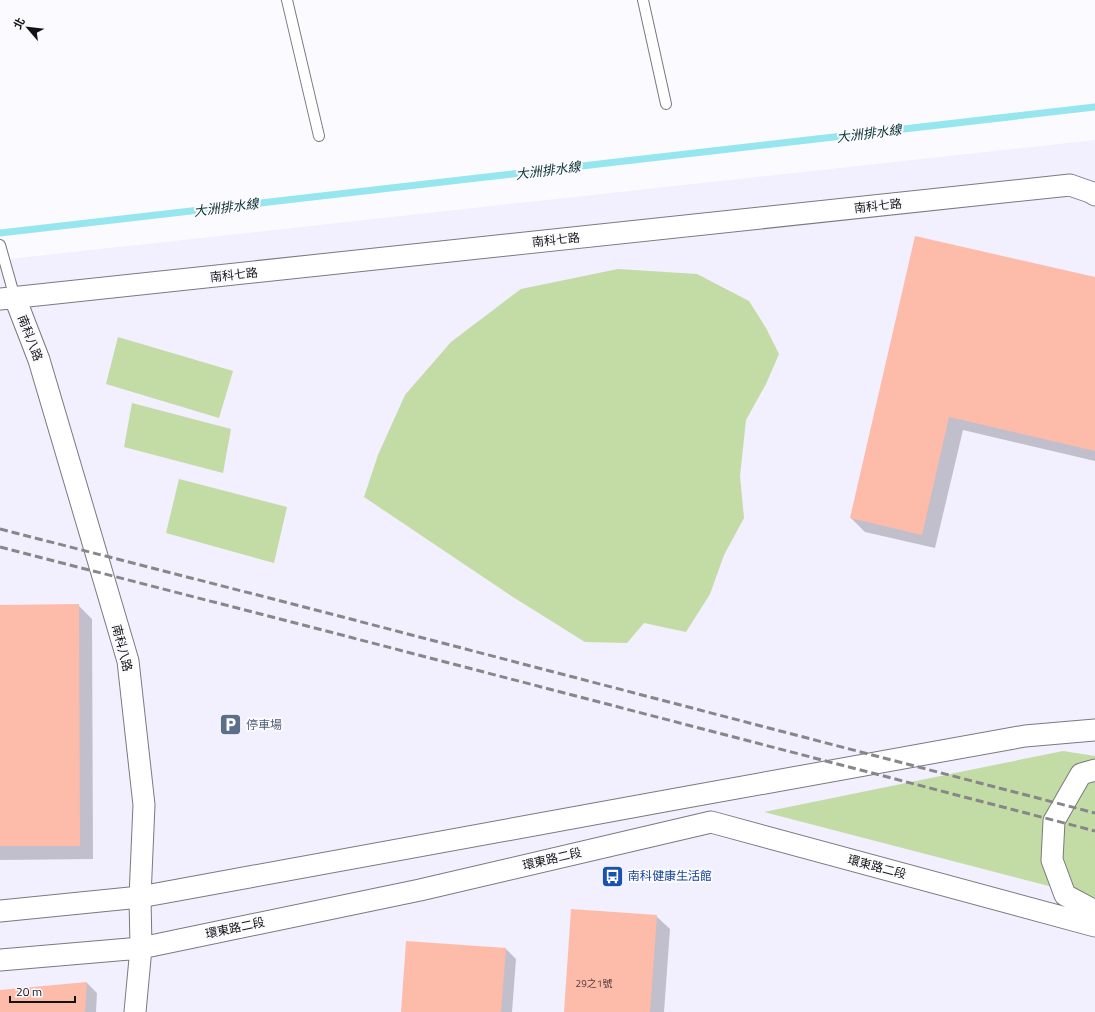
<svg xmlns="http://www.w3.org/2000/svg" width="1095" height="1012" font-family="'Titillium Web','Noto Sans TC',sans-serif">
<rect width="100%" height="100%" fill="#fbfafe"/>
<path fill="#f2effe" d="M1095,140V1012H0V260Z"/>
<path fill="#c3dba4" d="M618,269L697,274L749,301L766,328L779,354L766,384L746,420L740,476L744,518L724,555L710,594L686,632L644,623L627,643L585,642L513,597L364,497L378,455L405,395L451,342L521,289Z
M118,337L233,371L219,418L106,384Z
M132,403L231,429L223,473L124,447Z
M179,479L287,507L274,563L166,533Z
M1063,751L1095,756V898L764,812Z"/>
<path fill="#0003" d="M916,237L1095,278V461L963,430L935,548L865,532L851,518Z
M78,605L92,619L93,859L0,860V606Z
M656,916L670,929L664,1012H565Z
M506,949L516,959L512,1012H402Z
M87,983L97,993L96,1012H0V991Z"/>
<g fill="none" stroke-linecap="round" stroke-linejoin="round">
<path stroke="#95e6ee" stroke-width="7" d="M0,233L1095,107"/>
</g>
<path fill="#fdbcaa" d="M915,236L1095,277V451L949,417L922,535L850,518Z
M79,604L80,846H0V605Z
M571,909L657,915L650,1012H564Z
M406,941L506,948L501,1012H401Z
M87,982L85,1012H0V990Z"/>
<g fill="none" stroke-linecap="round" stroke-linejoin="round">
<defs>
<path id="service" d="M287,0L319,136
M643,0L666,104
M0,245L15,298"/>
<path id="minor" d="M15,298L39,360L128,661L144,805L140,897L141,948L135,1012
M0,299L1070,185L1090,192L1095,195
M1095,770L1081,774L1054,821L1052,860L1065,895L1095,911
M0,911L140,897L676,799L1025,736L1095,730
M0,960L141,948L420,890L711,822L1095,926"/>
</defs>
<use href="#service" stroke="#7a797f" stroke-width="12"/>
<use href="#minor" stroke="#7a797f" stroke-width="23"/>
<use href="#service" stroke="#fff" stroke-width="10"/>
<use href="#minor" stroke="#fff" stroke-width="21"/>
<path stroke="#878689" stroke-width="3" stroke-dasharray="8 4" stroke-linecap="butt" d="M0,529L312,609L1095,813
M0,547L307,626L1095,831"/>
</g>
<defs>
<symbol id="parking-square" viewBox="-11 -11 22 22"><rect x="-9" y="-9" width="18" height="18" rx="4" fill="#5c6f8a" stroke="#fbfafe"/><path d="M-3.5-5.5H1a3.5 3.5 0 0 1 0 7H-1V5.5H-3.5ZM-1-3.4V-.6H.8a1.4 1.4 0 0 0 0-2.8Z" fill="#fff"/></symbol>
<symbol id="bus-square" viewBox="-11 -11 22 22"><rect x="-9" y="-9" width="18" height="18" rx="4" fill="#1a4fb4" stroke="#fbfafe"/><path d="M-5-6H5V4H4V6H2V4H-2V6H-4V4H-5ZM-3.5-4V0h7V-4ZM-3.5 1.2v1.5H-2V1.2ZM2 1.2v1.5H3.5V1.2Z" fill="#fff"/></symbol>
</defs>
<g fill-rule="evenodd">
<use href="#parking-square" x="218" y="712" width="25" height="25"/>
<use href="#bus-square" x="600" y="864" width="25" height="25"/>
</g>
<g text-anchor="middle" stroke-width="4" stroke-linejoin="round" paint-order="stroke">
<g font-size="10" fill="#4d3c3a">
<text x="594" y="987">29之1號</text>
</g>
<g font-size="12" fill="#121214" stroke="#fbfafe">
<text transform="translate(878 206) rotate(-6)" y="4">南科七路</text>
<text transform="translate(556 240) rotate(-6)" y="4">南科七路</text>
<text transform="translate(234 275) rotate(-6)" y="4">南科七路</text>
<text transform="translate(30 338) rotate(69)" y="4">南科八路</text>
<text transform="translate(122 648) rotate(76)" y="4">南科八路</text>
<text transform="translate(552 859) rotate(-13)" y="4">環東路二段</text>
<text transform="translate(877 867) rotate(15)" y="4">環東路二段</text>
<text transform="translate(235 928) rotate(-12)" y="4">環東路二段</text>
</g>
<g font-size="12" fill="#4e5e75" stroke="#fbfafe" text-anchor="start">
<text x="246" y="729">停車場</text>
</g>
<g font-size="12" fill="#164399" stroke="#fbfafe" text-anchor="start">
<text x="628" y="880">南科健康生活館</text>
</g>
<g font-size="13" font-style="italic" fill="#073034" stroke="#fbfafe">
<text transform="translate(869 133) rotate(-7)" y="5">大洲排水線</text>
<text transform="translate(548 170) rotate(-7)" y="5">大洲排水線</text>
<text transform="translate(226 207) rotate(-7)" y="5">大洲排水線</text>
</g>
</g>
<g transform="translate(28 28) rotate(298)" stroke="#fbfafe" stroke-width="3" paint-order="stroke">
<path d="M0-3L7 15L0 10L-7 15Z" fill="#121214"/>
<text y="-6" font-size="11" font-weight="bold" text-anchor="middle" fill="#121214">北</text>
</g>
<path d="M10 996v6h65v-6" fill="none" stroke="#121214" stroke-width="2"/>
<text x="16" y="996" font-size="12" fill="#121214" stroke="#fbfafe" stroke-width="3" paint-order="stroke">20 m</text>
</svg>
